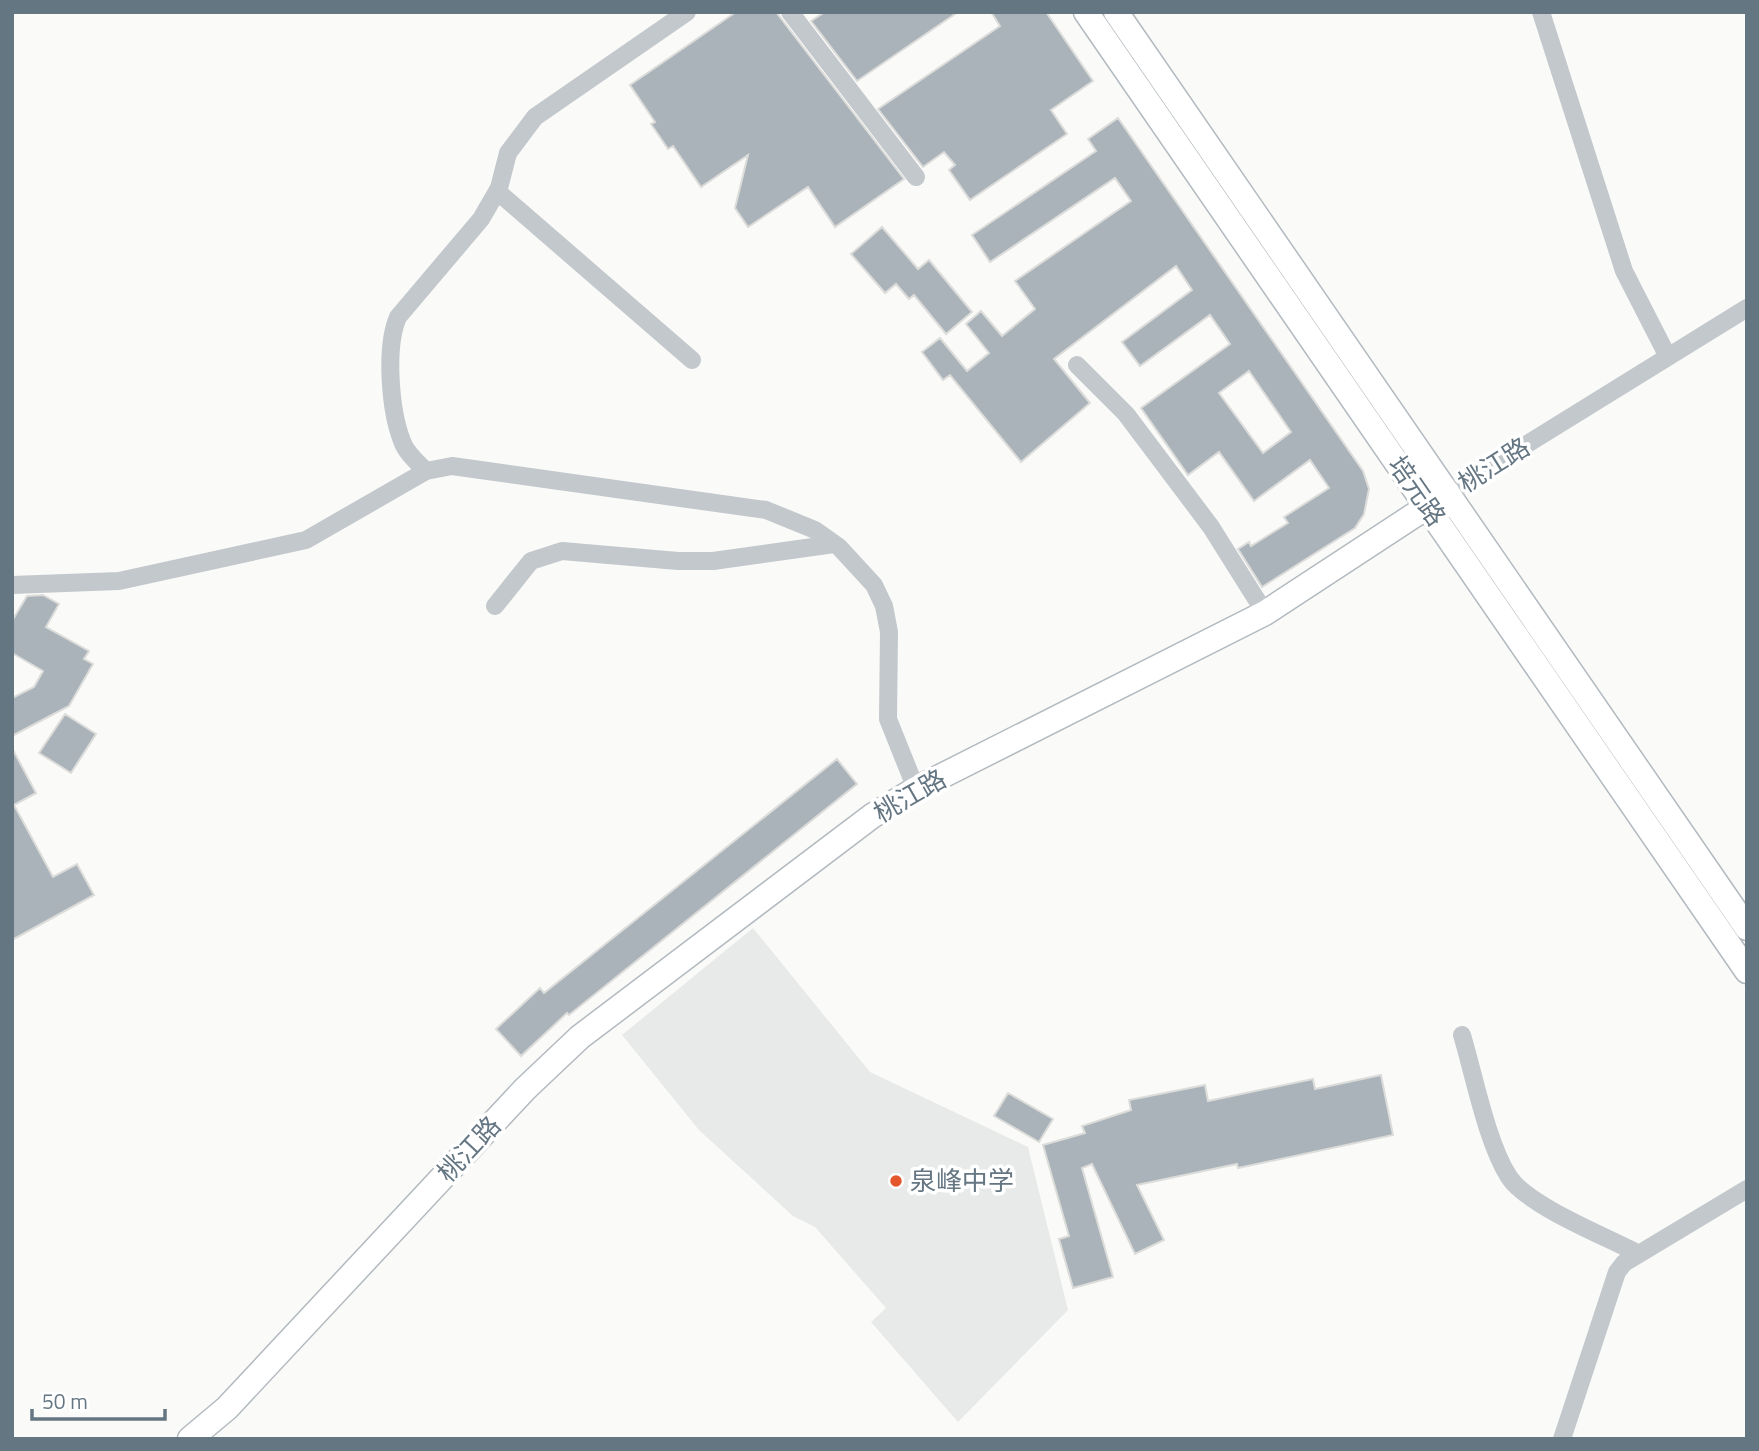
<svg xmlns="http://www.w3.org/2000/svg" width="1759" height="1451" font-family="'Titillium Web','Noto Sans SC',sans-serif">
<rect width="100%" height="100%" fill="#fafaf8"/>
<path fill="#e8e9e9" d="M753,928L870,1072L1028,1147L1068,1310L958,1422L871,1322L886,1308L815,1227L793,1216L699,1130L622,1035Z"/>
<path fill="#aab3b9" stroke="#dcdcda" stroke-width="2" fill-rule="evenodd" d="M736,12H776L904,179L835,227L808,187L748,227L735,208L748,155L701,187L673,146L668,149L651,124L655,122L630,85Z
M825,12H958L857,81L811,21Z
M991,12H1046L1093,81L1051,110L1067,134L970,200L949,170L955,165L944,152L923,167L878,109L1000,26Z
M1118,118L1363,471L1369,489L1364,514L1355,528L1262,587L1238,549L1249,542L1251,546L1288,523L1284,517L1329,488L1310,460L1254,501L1219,452L1188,475L1141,408L1230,344L1210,315L1140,366L1122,342L1192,290L1176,266L1054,359L1090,403L1021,462L950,375L943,380L922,352L940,338L967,371L989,353L966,324L981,311L1002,336L1035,309L1015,281L1131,201L1115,178L990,262L972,235L1096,151L1088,139ZM1249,371L1291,432L1263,453L1219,393Z
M882,227L918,269L929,260L972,312L946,334L914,295L909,299L896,284L885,293L851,254Z
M43,595L59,604L46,627L89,651L84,659L93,664L69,706L12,736V698L34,687L43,671L12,653V621L27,596Z
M65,714L96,734L71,773L39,753Z
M12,748L36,793L14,805L53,877L77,864L94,895L12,940Z
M837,759L857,784L569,1015L567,1013L521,1056L496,1029L540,988L544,993Z
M1381,1075L1393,1135L1238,1168L1237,1164L1137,1185L1164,1240L1135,1254L1092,1164L1082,1168L1113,1277L1073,1288L1059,1239L1069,1236L1043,1145L1085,1133L1082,1126L1131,1110L1129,1100L1205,1085L1208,1101L1313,1079L1315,1089Z
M1008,1093L1053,1119L1039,1142L994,1116Z"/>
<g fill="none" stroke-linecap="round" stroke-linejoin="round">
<defs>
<path id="secondary" d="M1086,12L1747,971
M1116,12L1747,928
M190,1439L227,1408L525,1089L580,1037L872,816L916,789L1265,613L1448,493"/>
</defs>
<use href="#secondary" stroke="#b3babf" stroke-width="27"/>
<path stroke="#c3c8cc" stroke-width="18" d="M790,12L916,177
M1541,12L1624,271L1668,357
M498,192L692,360
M1077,365L1126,414L1211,527L1265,613
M426,471C418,463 406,453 402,441C390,410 385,347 398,317L481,219L499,188L508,153L535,117L687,12
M1448,493L1747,308
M12,585L119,581L306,540L426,471L452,466L766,510L815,530L839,547L874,585L884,606L889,632L888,719L916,789
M495,606L531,561L562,551L678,561H713L834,544
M1462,1035C1474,1075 1487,1143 1509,1177C1528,1206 1605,1236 1637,1253
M1562,1439L1617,1272L1624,1263L1747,1189"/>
<use href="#secondary" stroke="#fff" stroke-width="24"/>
</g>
<circle fill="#e4572e" stroke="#fff" stroke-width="2.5" cx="896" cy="1181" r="7"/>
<g text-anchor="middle" stroke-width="7" stroke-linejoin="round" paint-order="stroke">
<g font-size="26" fill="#657683" stroke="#fff">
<text transform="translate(1494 465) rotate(-32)" y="9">桃江路</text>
<text transform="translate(1417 491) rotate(55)" y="9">培元路</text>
<text transform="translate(910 796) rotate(-30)" y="9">桃江路</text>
<text transform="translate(469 1149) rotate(-47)" y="9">桃江路</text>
</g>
<g font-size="26" fill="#657683" stroke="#fff" text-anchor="start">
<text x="910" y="1190">泉峰中学</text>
</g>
</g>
<rect width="1759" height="1451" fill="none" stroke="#657683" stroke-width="28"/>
<path d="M32 1409v10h133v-10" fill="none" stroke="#657683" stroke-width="3.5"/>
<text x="42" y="1409" font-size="21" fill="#657683" stroke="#ffffff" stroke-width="5" paint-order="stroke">50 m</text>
</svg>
